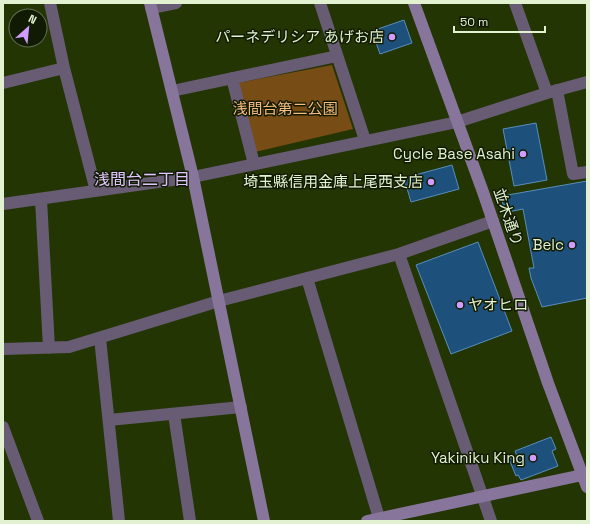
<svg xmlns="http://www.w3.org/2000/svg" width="590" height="524" font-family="'Space Grotesk','Noto Sans JP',sans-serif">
<rect width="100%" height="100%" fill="#243504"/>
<path fill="#784c15" d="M332,65L353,129L255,152L237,83Z"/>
<path fill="#1d507a" stroke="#588ebd" d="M404,20L412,43L380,54L372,31Z
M536,123L547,180L514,186L503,129Z
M452,165L459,189L411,202L404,178Z
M587,181V298L542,307L531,278L529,268H534L523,209L508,212L507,204L503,205L502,196Z
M478,242L512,331L451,354L416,265Z
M551,437L556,449L552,451L558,466L521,480L518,475L516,476L509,459L517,456L515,451Z"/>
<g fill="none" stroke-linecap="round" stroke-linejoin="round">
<path stroke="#685c75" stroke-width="12" d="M50,3L64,68L96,191
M320,3L365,140
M515,3L547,93
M151,8L176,3
M232,78L254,164
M3,83L64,68
M557,90L573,174L587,172
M172,91L337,56
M41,199L49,348
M3,204L193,177L457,122L547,93L587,82
M399,254L491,521
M307,278L379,518
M100,338L119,521
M3,349L69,347L219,301L399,254L493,221
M174,414L190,521
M109,420L241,407
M3,427L38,521"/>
<path stroke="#88759c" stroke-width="12" d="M150,3L193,177L264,521
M414,3L483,192L548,383L587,487
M367,521L587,474"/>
</g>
<g fill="#d09dff" stroke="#111a02" stroke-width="1.5">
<circle cx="392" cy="37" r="4"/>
<circle cx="523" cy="154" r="4"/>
<circle cx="431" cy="182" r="4"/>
<circle cx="572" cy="245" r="4"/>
<circle cx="460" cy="305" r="4"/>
<circle cx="533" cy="458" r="4"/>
</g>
<g text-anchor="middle" stroke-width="3" stroke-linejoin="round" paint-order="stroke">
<g font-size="15" fill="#e2f1d0" stroke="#111a02" text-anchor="end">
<text x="384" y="42">パーネデリシア あげお店</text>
<text x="515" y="159">Cycle Base Asahi</text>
<text x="423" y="187">埼玉縣信用金庫上尾西支店</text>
<text x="564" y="250">Belc</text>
<text x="468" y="310" text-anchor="start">ヤオヒロ</text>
<text x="525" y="463">Yakiniku King</text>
</g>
<g font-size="15" fill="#f8bb7b" stroke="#111a02">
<text x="285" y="114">浅間台第二公園</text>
</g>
<g font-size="15" fill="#e2f1d0" stroke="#111a02">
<text transform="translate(508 217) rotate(71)" y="5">並木通り</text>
</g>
<g font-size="16" fill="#e0c5fc" stroke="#111a02">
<text x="142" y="185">浅間台二丁目</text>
</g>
</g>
<rect width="590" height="524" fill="none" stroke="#e2f1d0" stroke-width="8"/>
<g transform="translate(28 28) rotate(27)"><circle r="19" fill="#111a02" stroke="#657054"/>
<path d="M0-3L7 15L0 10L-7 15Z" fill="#d09dff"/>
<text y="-6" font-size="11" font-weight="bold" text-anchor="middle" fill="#e2f1d0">N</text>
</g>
<path d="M454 26v6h91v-6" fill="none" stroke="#e2f1d0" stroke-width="2"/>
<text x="460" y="26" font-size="12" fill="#e2f1d0" stroke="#111a02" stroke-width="3" paint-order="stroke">50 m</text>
</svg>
